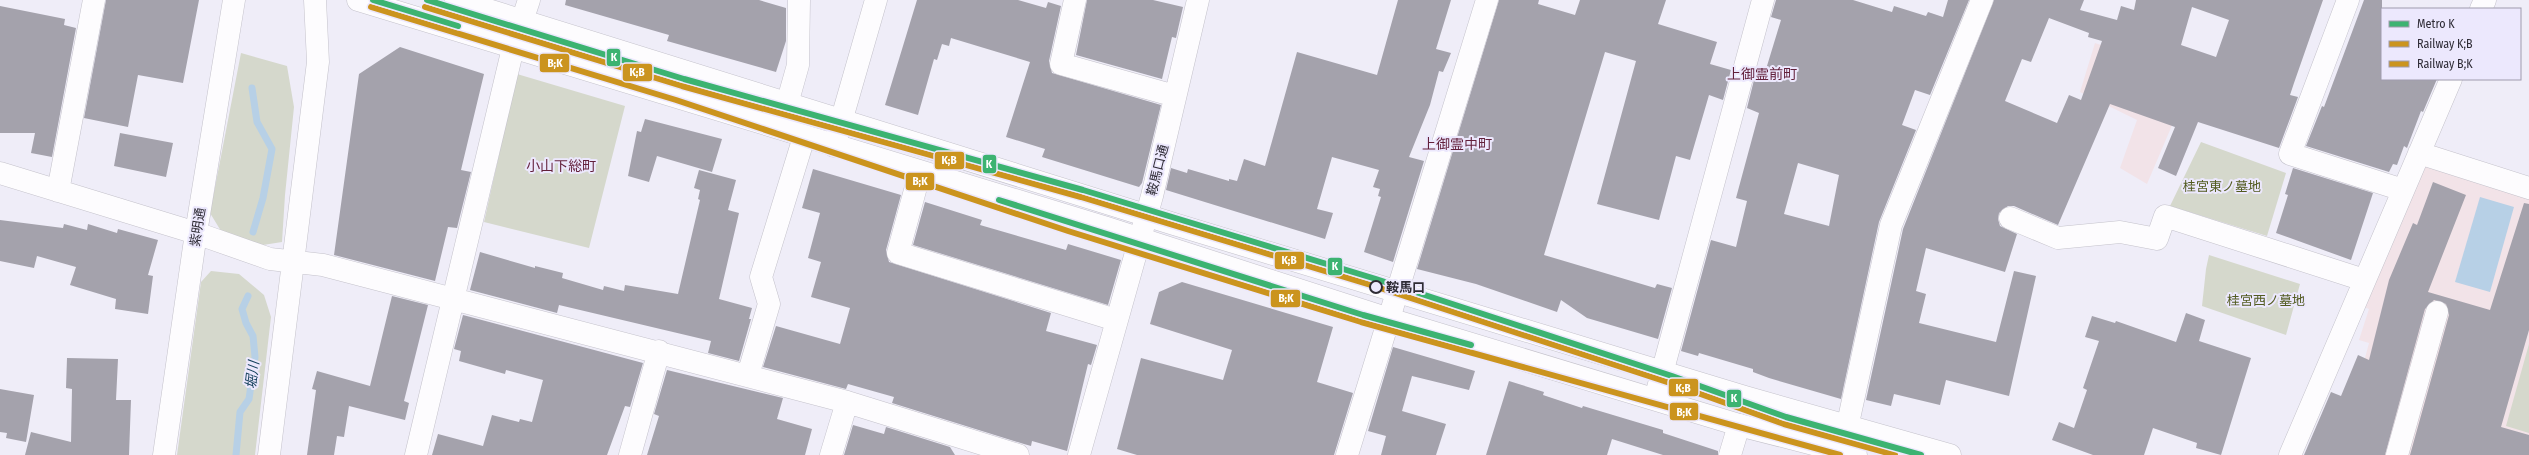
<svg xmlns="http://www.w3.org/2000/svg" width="2529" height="455" font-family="'Fira Sans Condensed','Noto Sans JP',sans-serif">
<rect width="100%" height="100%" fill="#efedf8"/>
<path fill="#f2e3e8" d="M2095,43L2193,76L2147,184L2120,168L2137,120L2080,92Z
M2429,144L2529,179V455H2339L2369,343L2359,340L2369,309L2359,305Z"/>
<path fill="#d5d8cc" d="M241,53L287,66L294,107L285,195L282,242L263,245L221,231L210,213Z
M517,74L625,106L589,248L484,222Z
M2201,142L2286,173L2267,236L2170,206Z
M2209,255L2300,284L2286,335L2202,306L2206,269Z
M211,271L239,274L264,295L271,317L255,455H177L201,282Z
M2529,344V433L2506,426Z"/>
<path fill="#b7d0e6" d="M2480,197L2514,207L2490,292L2455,282Z"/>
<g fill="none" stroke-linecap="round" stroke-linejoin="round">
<path stroke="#b7d0e6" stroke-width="7" d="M252,88L257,122L272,149L263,198L253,232
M236,455L240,412L249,399L255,357L253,336L246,323L242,309L248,296"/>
</g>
<path fill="#a4a2ac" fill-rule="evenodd" d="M106,0H199L183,83L138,75L128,127L84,118Z
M566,0H759L786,8V41L776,72L667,41L669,35L565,5Z
M917,0H1018L1046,8L1048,2L1061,6L1049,61L1052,73L1161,105L1142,183L1139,187L1042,157L1045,149L1006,137L1030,62L951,38L949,46L942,44L937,60L934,59L918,115L885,105Z
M1087,0H1153L1183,7L1176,38L1172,37L1162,79L1076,55Z
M1398,0H1451L1436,49L1451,53L1443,72L1439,71L1430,105L1409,157L1424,161L1393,262L1364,252L1381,197L1378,196L1380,189L1373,187L1379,170L1332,157L1317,209L1333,213L1325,239L1166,190L1171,168L1187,173L1188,169L1229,181V179L1237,181L1244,159L1265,166L1297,52L1377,75Z
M1499,0H1539L1538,4L1575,15L1580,0H1666L1658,24L1717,42L1710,64L1731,70L1723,100L1709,95L1690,160L1676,156L1659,220L1597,204L1636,61L1605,52L1544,255L1655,288L1657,284L1672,288L1658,339L1587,318L1561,300L1557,312L1476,284L1417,269Z
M1776,0H1853L1892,12L1894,6L1926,16L1928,12L1943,17L1948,0H1969L1930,95L1915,90L1902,125L1916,130L1879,222L1841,399L1769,378L1753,372V369L1699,353L1698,356L1681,351L1711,240L1736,247L1747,201L1736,198L1759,113L1747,108L1755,76L1763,79L1781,20L1771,17ZM1798,163L1839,175L1829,226L1784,214Z
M1994,0H2084L2080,10L2117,20L2121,6L2134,10L2136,0H2323L2294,83L2290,95L2298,97L2279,148L2198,122L2176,176L2158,168L2175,127L2110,104L2058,225L2014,206H2008L1999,213L1998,219L2000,226L2017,234L2005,272L1926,248L1916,291L1926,294L1919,323L1996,342L2014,271L2036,276L2009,396L1946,380L1940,405L1894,394L1891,406L1866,400L1903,229ZM2192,7L2229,20L2216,57L2181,45ZM2049,18L2089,33L2088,37L2102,41L2081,100L2069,95L2057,123L2005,101L2022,59L2031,62Z
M2364,0H2382V79H2437L2423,112L2421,111L2407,148L2404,146L2397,165L2393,164L2389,172L2306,146L2322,106L2324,107Z
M0,6L65,19L64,25L76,28L52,157L31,153L35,133H0Z
M400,47L484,74L461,170L471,172L457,228L448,227L435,281L334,255L359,74Z
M645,119L722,139L712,172L657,156L649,182L628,176L637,131L641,132Z
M120,133L173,143L166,177L114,166Z
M2293,168L2373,193L2351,260L2276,233L2288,195L2285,194Z
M813,169L901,195L886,250L889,262L1051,313L1046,331L1097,345L1091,365L1088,364L1067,451L1032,441L1031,446L1024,444L892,403L894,397L848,384L846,389L763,367L776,326L840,344L850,308L811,297L821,262L808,258L820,213L802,208Z
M699,170L736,180L728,210L739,213L719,299L752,308L749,319H751L739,361L708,353L711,341L559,305L557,313L470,290L480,252L535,268V266L563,273L562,278L603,290L604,286L624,291L625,285L678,294L700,200L698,199L700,190L694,188Z
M2433,182L2466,195L2428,292L2490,310L2524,203L2529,204V330L2501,427L2529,435V455H2410L2449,315L2446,304L2434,300L2425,309L2385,455H2304L2331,392L2341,396L2358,355L2369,360L2389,280L2413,223L2417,225Z
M925,202L982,220L980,225L1066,250L1068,244L1121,260L1108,305L913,245Z
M0,220L63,228L64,224L87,230L88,224L117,233L118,229L158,240L148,275L153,276L148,314L115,309L116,299L70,285L76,267L37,256L34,268L0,261Z
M1182,282L1333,327L1317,382L1353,393L1334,455H1137L1117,449L1141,358L1223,380L1232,350L1150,324L1159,292Z
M392,296L428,305L404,401L409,403L405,420L349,406L344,437L337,436L334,455H307L316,390L312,389L317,371L370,386Z
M2186,313L2205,320L2199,341L2251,358L2221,455L2196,448L2197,443L2153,428L2144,455H2093L2052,440L2059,422L2074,428L2087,390L2083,388L2099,341L2085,337L2092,316L2115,323L2116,321L2176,342Z
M463,315L643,363L630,407L625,406L607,455H432L438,434L483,446L492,415L519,422L520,419L532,422L543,380L506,370L505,374L459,361L461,351L454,349Z
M1393,347L1475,371L1469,390L1412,376L1402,411L1446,424L1436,455H1381L1386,436L1368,431Z
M67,358L118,359L116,400H131L129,455H25L31,432L71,442L72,389L66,388Z
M667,370L783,398L777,419L812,429L805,455H647L659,416L654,414Z
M1509,381L1544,392L1543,395L1582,408L1583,406L1663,430V433L1718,451V455H1663L1612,439L1607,455H1486Z
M0,389L34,395L26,442L6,438L7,433L0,432Z
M853,425L884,434L886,427L950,447L955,455H844Z"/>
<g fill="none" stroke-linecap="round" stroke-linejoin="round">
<defs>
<path id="minor" d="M1075,0L1061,64L1175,96
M2348,0L2290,154L2403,190
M2481,9L2485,0
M787,104L798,65L799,0
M834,146L876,0
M2419,153L2529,188
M920,172L898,253L1116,320
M0,173L196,233L270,259L323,265L847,402L1018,455
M58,191L94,0
M2010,218L2058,238L2120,232L2157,239L2165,216L2364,280
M748,375L769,304L761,277L804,137
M1655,399L1763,0
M1842,451L1891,225L1982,0
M164,455L196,233L234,0
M269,455L318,62L315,0
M416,455L513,48L529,0
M630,455L659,351
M831,455L847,402
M1079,455L1152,196L1198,0
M1347,455L1487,0
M1730,455L1739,425
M2290,455L2451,79
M2397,455L2437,312"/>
<path id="highway" d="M358,0L1107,228L1389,319L1739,425L1856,455
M456,0L1174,224L1745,397L1950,455"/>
</defs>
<use href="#minor" stroke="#c4c2cb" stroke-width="23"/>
<use href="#highway" stroke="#c4c2cb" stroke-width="23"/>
<use href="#minor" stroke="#fdfcfe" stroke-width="22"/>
<use href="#highway" stroke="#fdfcfe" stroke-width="22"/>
<defs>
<path id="rail-1" d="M425,7L682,86L1081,197L1374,286L1670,383L1784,424L1895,455"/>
<path id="rail-2" d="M371,7L676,100L1068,231L1361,322L1840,455"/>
</defs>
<use href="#rail-1" stroke="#ece8fd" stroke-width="9"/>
<use href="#rail-2" stroke="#ece8fd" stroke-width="9"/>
<use href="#rail-1" stroke="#cb941e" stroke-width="6"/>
<use href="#rail-2" stroke="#cb941e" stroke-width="6"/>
<defs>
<path id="metro-1" d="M373,0L458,26
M427,0L684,79L1083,190L1376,279L1672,376L1786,417L1921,455
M999,200L1363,315L1471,345"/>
</defs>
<use href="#metro-1" stroke="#ece8fd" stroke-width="9"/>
<use href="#metro-1" stroke="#3cb371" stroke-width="6"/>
</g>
<circle fill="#ece8fd" stroke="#2e2b35" stroke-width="2" cx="1376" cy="287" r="6"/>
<g text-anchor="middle" stroke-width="4" stroke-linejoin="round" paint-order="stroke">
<g font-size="13" fill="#2e2b35" stroke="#ece8fd">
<text transform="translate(1157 170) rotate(-76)" y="5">鞍馬口通</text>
<text transform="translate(197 227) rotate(-81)" y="5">紫明通</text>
</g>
<g font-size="13" fill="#525b20" stroke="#ece8fd">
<text x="2222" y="191">桂宮東ノ墓地</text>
<text x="2266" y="305">桂宮西ノ墓地</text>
</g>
<g font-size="13" font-weight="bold" fill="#2e2b35" stroke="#ece8fd" text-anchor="start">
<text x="1386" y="292">鞍馬口</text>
</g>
<g font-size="14" fill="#621f3a" stroke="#ece8fd">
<text x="1762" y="79">上御霊前町</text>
<text x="1457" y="149">上御霊中町</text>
<text x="561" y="171">小山下総町</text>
</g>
<g font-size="14" font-style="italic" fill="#133f5b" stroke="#ece8fd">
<text transform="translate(252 375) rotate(-83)" y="5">堀川</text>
</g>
</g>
<g stroke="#ece8fd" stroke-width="1.5">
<rect x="606" y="48" width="15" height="19" rx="4" fill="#3cb371"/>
<rect x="539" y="53" width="31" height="20" rx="4" fill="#cb941e"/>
<rect x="622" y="63" width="31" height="19" rx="4" fill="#cb941e"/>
<rect x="934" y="151" width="31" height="19" rx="4" fill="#cb941e"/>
<rect x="982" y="154" width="15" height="20" rx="4" fill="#3cb371"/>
<rect x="905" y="172" width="30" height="19" rx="4" fill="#cb941e"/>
<rect x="1274" y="251" width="31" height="19" rx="4" fill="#cb941e"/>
<rect x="1327" y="257" width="16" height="19" rx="4" fill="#3cb371"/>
<rect x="1270" y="289" width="31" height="19" rx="4" fill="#cb941e"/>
<rect x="1668" y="378" width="31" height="19" rx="4" fill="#cb941e"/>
<rect x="1726" y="389" width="16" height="19" rx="4" fill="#3cb371"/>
<rect x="1669" y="402" width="30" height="19" rx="4" fill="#cb941e"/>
</g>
<g font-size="11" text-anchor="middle" font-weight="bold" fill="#fff">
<text x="614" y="61">K</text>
<text x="555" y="67">B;K</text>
<text x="637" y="76">K;B</text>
<text x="949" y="164">K;B</text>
<text x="989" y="168">K</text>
<text x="920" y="185">B;K</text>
<text x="1289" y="264">K;B</text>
<text x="1335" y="270">K</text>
<text x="1286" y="302">B;K</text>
<text x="1683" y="392">K;B</text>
<text x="1734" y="402">K</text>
<text x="1684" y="416">B;K</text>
</g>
<rect x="2381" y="8" width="140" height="72" fill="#ece8fd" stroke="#a09cad"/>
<rect x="2389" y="21" width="20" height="6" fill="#3cb371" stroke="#a09cad"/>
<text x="2417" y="28" font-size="12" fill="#2e2b35">Metro K</text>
<rect x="2389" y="41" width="20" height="6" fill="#cb941e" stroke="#a09cad"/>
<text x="2417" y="48" font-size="12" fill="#2e2b35">Railway K;B</text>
<rect x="2389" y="61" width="20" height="6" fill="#cb941e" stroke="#a09cad"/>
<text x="2417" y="68" font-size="12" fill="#2e2b35">Railway B;K</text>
</svg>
